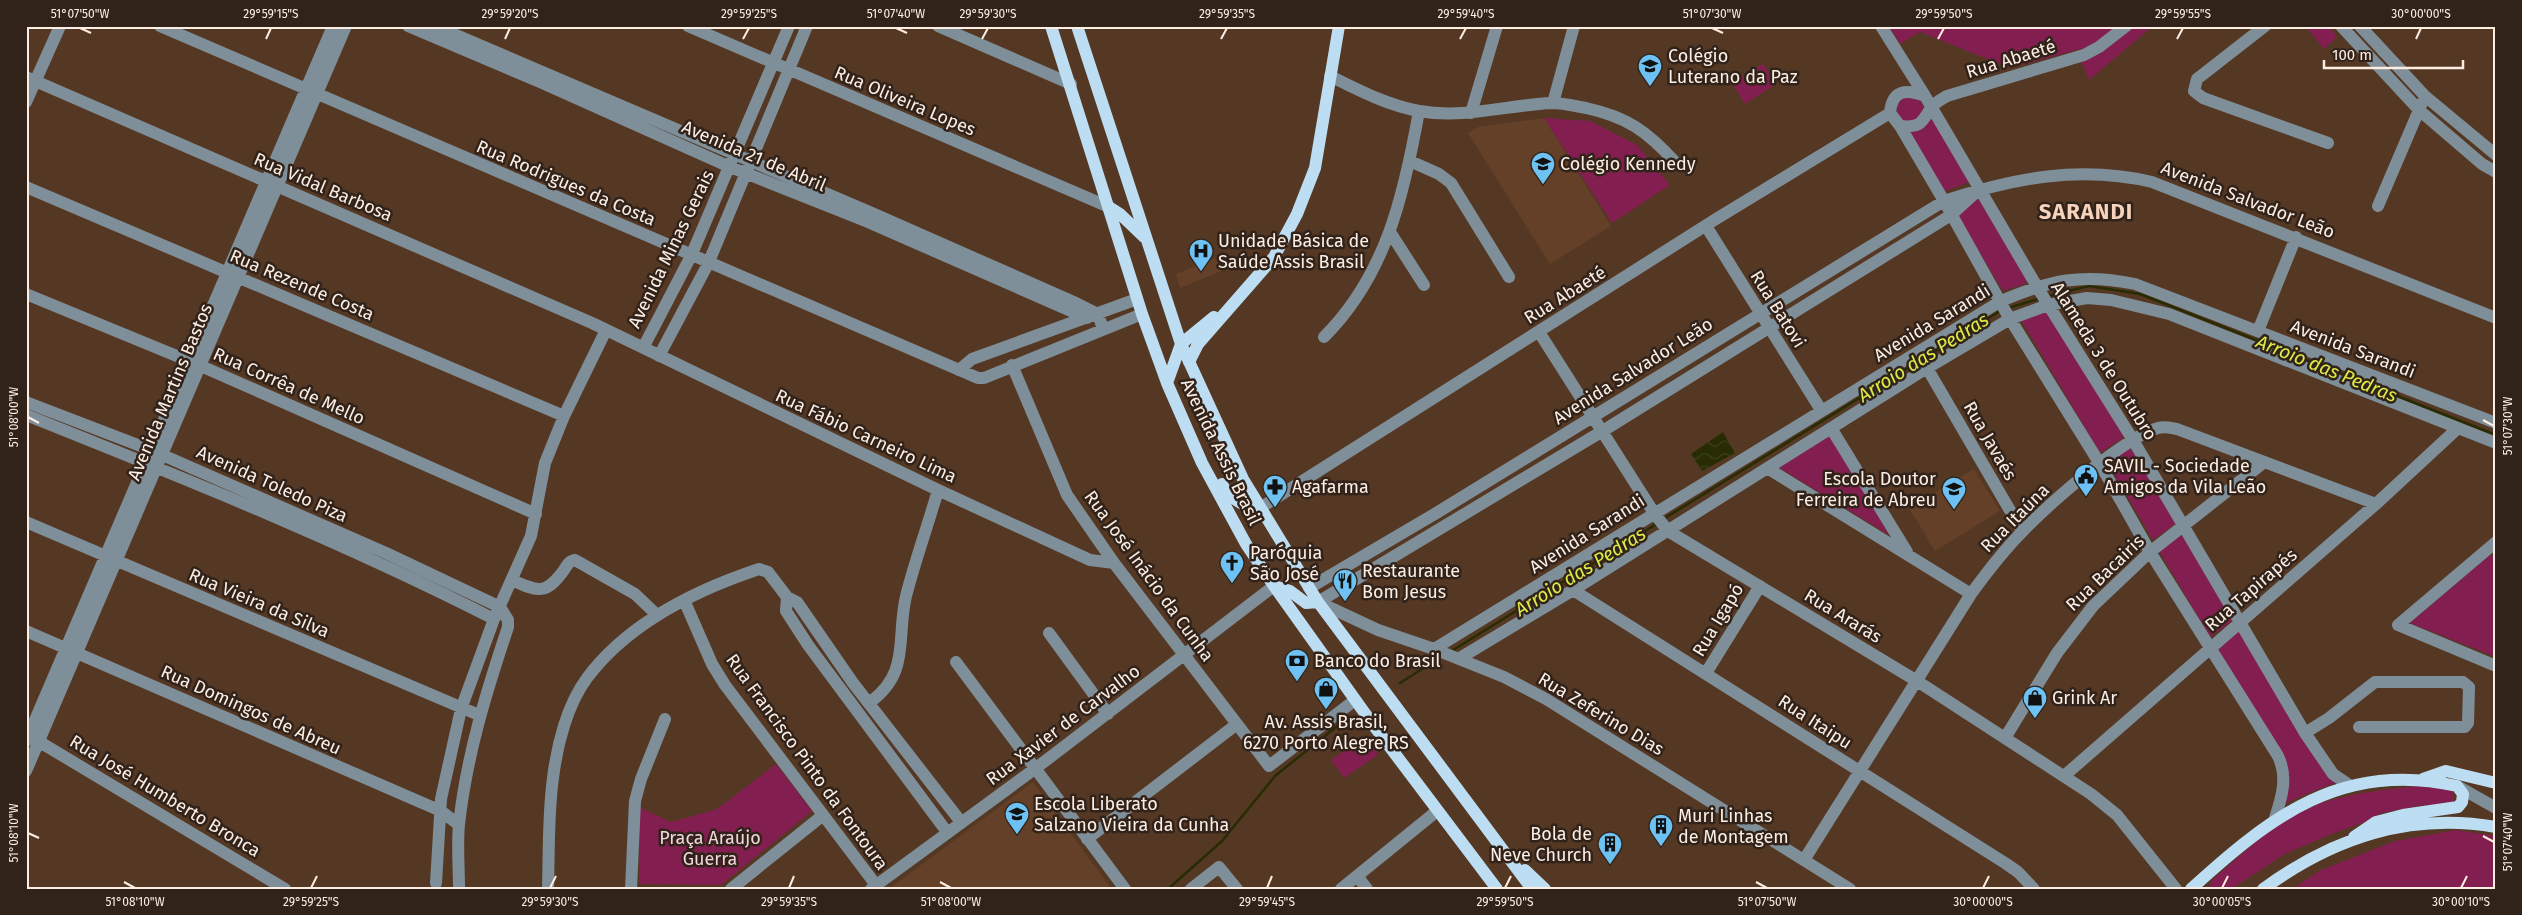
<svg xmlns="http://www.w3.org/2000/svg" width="2522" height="915" font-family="'Fira Sans',sans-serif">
<defs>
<pattern id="water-waves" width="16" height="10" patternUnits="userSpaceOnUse" patternTransform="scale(1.25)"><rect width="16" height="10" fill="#282c03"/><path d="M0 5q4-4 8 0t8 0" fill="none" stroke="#3d411b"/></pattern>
</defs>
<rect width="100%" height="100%" fill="#553824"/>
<path fill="#634027" d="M1544,118L1611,226L1550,264L1468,133L1478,127Z
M1215,258L1224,270L1180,288L1176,274Z
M1974,469L2000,511L1935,551L1909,508Z
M1033,782L1110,887L890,889V888Z"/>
<path fill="#831f50" d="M1889,26H2153L2089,80L2078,54L2084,48L2010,68L1920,32L1900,44Z
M2305,26H2328L2337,37L2324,49Z
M1763,64L1776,84L1745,104L1732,83Z
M1897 109a13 13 0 1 1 26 0a13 13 0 1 1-26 0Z
M1932,116L1969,182L1943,192L1907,132Z
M1544,118L1590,121L1637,145L1670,185L1612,223Z
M1978,198L2028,279L2025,284L2003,291L1956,213Z
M2046,309L2124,437L2100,453L2020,318Z
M1832,434L1889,535L1778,467Z
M2129,446L2176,523L2153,540L2107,462Z
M2181,533L2235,619L2210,637L2158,549Z
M2490,555L2496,557V657L2410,623Z
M2238,629L2337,782L2283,804L2288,786L2216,646Z
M1366,736L1378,755L1344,778L1331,760Z
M776,764L812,811L721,885L639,884V807L671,822L717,809Z
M2417,786L2448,789L2454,793V801L2449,805H2424L2381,813L2368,821L2334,833L2285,854L2231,889H2211L2209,887L2212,880C2237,858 2262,835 2290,817C2327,795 2375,791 2417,786Z
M2456,830L2496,836V889H2292L2321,870L2395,841Z"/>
<path fill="url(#water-waves)" d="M1723,432L1735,453L1702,471L1691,454Z"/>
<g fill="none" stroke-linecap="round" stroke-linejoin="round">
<path stroke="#282c03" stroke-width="2.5" d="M2048,296L2089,286L2140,294L2496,435
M2008,308L2038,299
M1665,518L2000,311
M1450,652L1658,523
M1400,683L1441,657
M1168,889L1222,841L1275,776L1346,719"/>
<path stroke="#7f8f99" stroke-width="12" d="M160,26L978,378H984L1142,314
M408,26L540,82L730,167L868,222L1087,318
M435,26L872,213L1076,303L1098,314L1103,329
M688,26L1109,207
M938,26L1071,84
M1881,26L1925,96L2039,290L2133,440L2305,733L2333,774L2349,785
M2265,26L2197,79L2194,91L2203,98L2328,143
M2341,26L2419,110L2482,164L2496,172
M2360,26L2425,96L2496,155
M1330,76C1358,90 1387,105 1419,111C1464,119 1507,105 1552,103C1563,103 1575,106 1586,108C1627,117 1647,131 1675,162
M26,77L592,323L938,490L1090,560L1114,563
M26,102L60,26
M1553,103L1574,26
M1471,113L1497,26
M1890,113L1900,126L1944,201L2007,314L2100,464L2150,552L2278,756C2288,777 2282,797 2275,818
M1890,113C1892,89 1907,89 1925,96
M1900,126C1921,128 1921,123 1931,108C1934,103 1942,99 1947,96L2084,55L2099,47L2126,26
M1410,161L1439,174L1451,183L1509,277
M26,187L564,416
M2378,206L2422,103
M1706,226L1821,410
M1390,232L1424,285
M26,294L201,366L536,514
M2258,331L2296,237
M1539,332L1654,513L1668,531L1917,681L2091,794L2117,815L2176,889
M1324,337C1386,275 1404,195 1419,111
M643,348L691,256L789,26
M659,356L708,264L807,26
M1012,365L1067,495L1114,563L1269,766L1355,700
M1927,368L2022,531
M959,370L972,359L1137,299
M26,402L151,450L386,553L500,607L508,620V627C486,693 467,754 459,824C457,845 459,867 459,889
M26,415C184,478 343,542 494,619
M1831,428L1907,552
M1767,468L1971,594
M1260,508L1716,219L1890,113
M26,522L479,715
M2496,542L2398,625L2496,666
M512,580C538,592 546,595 564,570C567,565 569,561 575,560L635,594L657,615
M1309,588L1438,512L1944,201C2013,178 2080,165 2152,182L2496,318
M1573,590L2005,863L2018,872L2034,889
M787,597L786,611L808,645L947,832
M684,600L712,664L725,685L879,889
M1318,602L1601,432L1951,215L1975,193
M1318,602L1378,630L1434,649L1504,677L1546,699L1850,889
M26,631L441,811L459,825
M1049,633L1108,714
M1434,649L2001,301C2050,280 2082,273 2135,284L2496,423
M1460,658L1573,590L1927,368L2010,319L2048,305L2087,298L2111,300L2169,314L2496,443
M956,662L1125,889
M1706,673L1760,586
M869,703C911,673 896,639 906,596C915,561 928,525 938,490
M2305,733L2329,718L2375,682H2463L2469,687L2468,723L2465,727H2359
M33,738L285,889
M2005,738L2057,653L2093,606L2150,552L2263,463
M26,741L333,26
M26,771L346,26
M2064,776L2376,504L2458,428
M2457,786L2496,808
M1087,839L1237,724
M1804,860L1971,594C1987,572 2003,551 2022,532C2048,505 2124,437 2158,428C2165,426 2171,428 2177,429L2376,504
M1357,876L1367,889
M436,883L441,799L461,709L494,619L531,536L545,463L564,416L606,330
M548,889C549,852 548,814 553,778C557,745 567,705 587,678C628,623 696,590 759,569L768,572L787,597L797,602L853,683L961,822
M631,889L635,801L641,779L665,719
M731,889L822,816
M871,889L1036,768L1274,586
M1191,889L1219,867L1237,889
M1341,889L1437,811"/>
<path stroke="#bddef2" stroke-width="12" d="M1051,26L1142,314L1167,383L1202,463L1246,544L1274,586L1374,726L1497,889
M1077,26L1181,344L1243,479L1318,602L1532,889
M1109,207L1120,214L1144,237
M1181,344L1214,317
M1189,362L1198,344L1274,257L1297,214L1315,168L1339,26
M1167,383L1181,344
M1222,484L1228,495L1252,510L1260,508
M1274,586L1290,591L1306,603L1318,602
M2423,779L2446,771L2496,783
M1525,870L1545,889
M2191,889C2271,816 2343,760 2457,786L2463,794L2462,802L2458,807L2403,815L2376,822L2354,837
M2263,889C2333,838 2409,812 2496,827"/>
</g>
<path fill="none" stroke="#fdeee4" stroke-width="2" d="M80,28L91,33M896,28L907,33M1712,28L1723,33M266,39L271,28M505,39L510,28M743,39L749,28M982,39L988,28M1221,39L1227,28M1460,39L1466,28M1938,39L1944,28M2177,39L2183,28M2416,39L2421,28M28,417L39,423M2483,420L2494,426M28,833L39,838M2483,836L2494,842M124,882L135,888M940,882L951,888M1756,882L1767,888M311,888L317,876M550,888L556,876M789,888L794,876M1267,888L1272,876M1505,888L1511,876M1983,888L1989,876M2222,888L2228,876M2461,888L2467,876"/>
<defs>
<symbol id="school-pin" viewBox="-11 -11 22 30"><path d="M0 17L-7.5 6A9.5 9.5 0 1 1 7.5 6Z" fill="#6dc2f3" stroke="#31231a"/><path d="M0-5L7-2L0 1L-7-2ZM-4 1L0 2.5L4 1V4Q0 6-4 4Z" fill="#111"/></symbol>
<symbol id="hospital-pin" viewBox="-11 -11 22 30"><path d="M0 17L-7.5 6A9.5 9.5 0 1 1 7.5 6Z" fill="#6dc2f3" stroke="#31231a"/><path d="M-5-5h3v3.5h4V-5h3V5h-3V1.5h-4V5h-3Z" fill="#111"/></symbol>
<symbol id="civic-pin" viewBox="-11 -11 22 30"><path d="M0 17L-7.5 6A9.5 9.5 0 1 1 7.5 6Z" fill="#6dc2f3" stroke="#31231a"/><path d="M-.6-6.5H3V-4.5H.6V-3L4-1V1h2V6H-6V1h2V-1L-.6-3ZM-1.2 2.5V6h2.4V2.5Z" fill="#111"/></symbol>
<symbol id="pharmacy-pin" viewBox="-11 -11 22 30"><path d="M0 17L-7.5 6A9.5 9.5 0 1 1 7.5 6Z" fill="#6dc2f3" stroke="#31231a"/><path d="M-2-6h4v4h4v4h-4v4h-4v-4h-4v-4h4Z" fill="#111"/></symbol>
<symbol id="church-pin" viewBox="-11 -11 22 30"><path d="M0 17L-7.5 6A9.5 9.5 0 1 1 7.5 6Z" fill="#6dc2f3" stroke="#31231a"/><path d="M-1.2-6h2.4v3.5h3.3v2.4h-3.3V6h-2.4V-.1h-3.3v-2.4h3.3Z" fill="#111"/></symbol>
<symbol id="restaurant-pin" viewBox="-11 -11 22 30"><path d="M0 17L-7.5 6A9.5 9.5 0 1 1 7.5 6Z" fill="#6dc2f3" stroke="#31231a"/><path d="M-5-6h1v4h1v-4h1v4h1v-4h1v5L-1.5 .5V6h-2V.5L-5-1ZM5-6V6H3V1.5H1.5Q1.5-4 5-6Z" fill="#111"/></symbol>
<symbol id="bank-pin" viewBox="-11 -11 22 30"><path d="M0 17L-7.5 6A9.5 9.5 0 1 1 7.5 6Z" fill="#6dc2f3" stroke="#31231a"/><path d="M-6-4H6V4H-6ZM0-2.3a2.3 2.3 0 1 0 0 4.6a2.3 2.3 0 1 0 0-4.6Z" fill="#111"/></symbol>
<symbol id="shop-pin" viewBox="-11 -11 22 30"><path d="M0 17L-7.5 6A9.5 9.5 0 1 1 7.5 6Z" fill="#6dc2f3" stroke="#31231a"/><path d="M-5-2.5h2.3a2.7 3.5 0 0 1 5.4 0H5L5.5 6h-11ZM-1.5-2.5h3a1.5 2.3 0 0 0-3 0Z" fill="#111"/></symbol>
<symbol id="building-pin" viewBox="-11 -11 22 30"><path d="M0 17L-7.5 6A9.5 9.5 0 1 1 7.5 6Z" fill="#6dc2f3" stroke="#31231a"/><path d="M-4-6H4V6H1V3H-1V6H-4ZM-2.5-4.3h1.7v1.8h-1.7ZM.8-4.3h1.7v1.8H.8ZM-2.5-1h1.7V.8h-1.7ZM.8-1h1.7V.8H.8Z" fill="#111"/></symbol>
</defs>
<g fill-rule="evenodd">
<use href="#school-pin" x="1636" y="52" width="28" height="38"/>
<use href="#school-pin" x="1529" y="150" width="28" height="38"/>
<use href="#hospital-pin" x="1187" y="237" width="28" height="38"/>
<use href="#civic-pin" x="2072" y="462" width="28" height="38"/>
<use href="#pharmacy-pin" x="1261" y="473" width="28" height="38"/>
<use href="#school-pin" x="1940" y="475" width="28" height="38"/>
<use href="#church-pin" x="1218" y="549" width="28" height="38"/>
<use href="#restaurant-pin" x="1331" y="567" width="28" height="38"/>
<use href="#bank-pin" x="1283" y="647" width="28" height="38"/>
<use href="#shop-pin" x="1312" y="675" width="28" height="38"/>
<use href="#shop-pin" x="2021" y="684" width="28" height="38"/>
<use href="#school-pin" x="1003" y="800" width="28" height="38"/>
<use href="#building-pin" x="1647" y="812" width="28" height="38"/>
<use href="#building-pin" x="1596" y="830" width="28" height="38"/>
</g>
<g text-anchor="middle" stroke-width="5" stroke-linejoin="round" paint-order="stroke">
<g font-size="18" fill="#fdeee4" stroke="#31231a" text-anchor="start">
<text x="1668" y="62">Colégio<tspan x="1668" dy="21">Luterano da Paz</tspan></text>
<text x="1560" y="170">Colégio Kennedy</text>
<text x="1218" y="247">Unidade Básica de<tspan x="1218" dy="21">Saúde Assis Brasil</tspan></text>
<text x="2104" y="472">SAVIL - Sociedade<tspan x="2104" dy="21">Amigos da Vila Leão</tspan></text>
<text x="1936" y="485" text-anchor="end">Escola Doutor<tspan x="1936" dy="21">Ferreira de Abreu</tspan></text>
<text x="1292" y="493">Agafarma</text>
<text x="1250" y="559">Paróquia<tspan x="1250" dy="21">São José</tspan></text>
<text x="1362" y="577">Restaurante<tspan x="1362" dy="21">Bom Jesus</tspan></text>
<text x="1314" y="667">Banco do Brasil</text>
<text x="2052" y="704">Grink Ar</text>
<text x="1326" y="728" text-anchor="middle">Av. Assis Brasil,<tspan x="1326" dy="21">6270 Porto Alegre RS</tspan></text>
<text x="1034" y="810">Escola Liberato<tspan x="1034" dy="21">Salzano Vieira da Cunha</tspan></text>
<text x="1678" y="822">Muri Linhas<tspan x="1678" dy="21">de Montagem</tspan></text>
<text x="1592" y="840" text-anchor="end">Bola de<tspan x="1592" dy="21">Neve Church</tspan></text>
</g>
<g font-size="18" fill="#fdeee4" stroke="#31231a">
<text transform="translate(2011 59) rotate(-17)" y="6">Rua Abaeté</text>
<text transform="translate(905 101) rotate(23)" y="6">Rua Oliveira Lopes</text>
<text transform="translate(754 156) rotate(23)" y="6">Avenida 21 de Abril</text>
<text transform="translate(566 183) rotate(23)" y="6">Rua Rodrigues da Costa</text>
<text transform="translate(323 187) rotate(23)" y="6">Rua Vidal Barbosa</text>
<text transform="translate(2248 200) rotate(21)" y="6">Avenida Salvador Leão</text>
<text transform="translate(671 249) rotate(-64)" y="6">Avenida Minas Gerais</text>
<text transform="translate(302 285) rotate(23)" y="6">Rua Rezende Costa</text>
<text transform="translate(1565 295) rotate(-32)" y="6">Rua Abaeté</text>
<text transform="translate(1778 309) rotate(58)" y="6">Rua Batovi</text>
<text transform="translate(1932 323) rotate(-31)" y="6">Avenida Sarandi</text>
<text transform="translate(2353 349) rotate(21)" y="6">Avenida Sarandi</text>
<text transform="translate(2104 361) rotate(58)" y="6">Alameda 3 de Outubro</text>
<text transform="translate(1633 371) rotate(-32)" y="6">Avenida Salvador Leão</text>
<text transform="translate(289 386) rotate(24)" y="6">Rua Corrêa de Mello</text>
<text transform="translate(170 392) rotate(-67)" y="6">Avenida Martins Bastos</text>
<text transform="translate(866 436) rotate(25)" y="6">Rua Fábio Carneiro Lima</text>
<text transform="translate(1990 441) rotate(60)" y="6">Rua Javaés</text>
<text transform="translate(1221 452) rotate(64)" y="6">Avenida Assis Brasil</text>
<text transform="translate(272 484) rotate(24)" y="6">Avenida Toledo Piza</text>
<text transform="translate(2015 518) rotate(-45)" y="6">Rua Itaúna</text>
<text transform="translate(1587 534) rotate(-32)" y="6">Avenida Sarandi</text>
<text transform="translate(2105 573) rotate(-44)" y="6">Rua Bacairis</text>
<text transform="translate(1149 576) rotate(54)" y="6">Rua José Inácio da Cunha</text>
<text transform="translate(2251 590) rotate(-41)" y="6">Rua Tapirapés</text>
<text transform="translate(259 603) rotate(23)" y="6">Rua Vieira da Silva</text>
<text transform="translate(1843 616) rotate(31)" y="6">Rua Ararás</text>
<text transform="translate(1718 620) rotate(-59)" y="6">Rua Igapó</text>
<text transform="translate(251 710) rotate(24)" y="6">Rua Domingos de Abreu</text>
<text transform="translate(1601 714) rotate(31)" y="6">Rua Zeferino Dias</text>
<text transform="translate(1815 722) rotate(33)" y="6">Rua Itaipu</text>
<text transform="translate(1063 725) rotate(-37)" y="6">Rua Xavier de Carvalho</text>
<text transform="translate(807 762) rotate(54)" y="6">Rua Francisco Pinto da Fontoura</text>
<text transform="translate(165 796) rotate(31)" y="6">Rua José Humberto Bronca</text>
</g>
<g font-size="18" fill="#f3d4df" stroke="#31231a">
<text x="710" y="844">Praça Araújo<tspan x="710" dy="21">Guerra</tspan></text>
</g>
<g font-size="19" font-style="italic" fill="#dbec47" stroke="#31231a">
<text transform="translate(1923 357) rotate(-32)" y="7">Arroio das Pedras</text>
<text transform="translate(2327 368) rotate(22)" y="7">Arroio das Pedras</text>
<text transform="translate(1580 571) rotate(-32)" y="7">Arroio das Pedras</text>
</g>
<g font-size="22" font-weight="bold" letter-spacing="1" fill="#f8d3bb" stroke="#31231a">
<text x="2086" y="219">SARANDI</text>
</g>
</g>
<rect width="2522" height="915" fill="none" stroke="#31231a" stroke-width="55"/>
<path d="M2324 60v8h139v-8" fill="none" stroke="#fdeee4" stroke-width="2.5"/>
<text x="2332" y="60" font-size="15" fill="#fdeee4" stroke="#31231a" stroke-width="4" paint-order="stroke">100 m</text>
<rect x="28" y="28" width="2466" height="860" fill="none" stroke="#fdeee4" stroke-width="2"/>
<g font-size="12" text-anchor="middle" fill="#fdeee4">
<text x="80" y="18">51°07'50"W</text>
<text x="271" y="18">29°59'15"S</text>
<text x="510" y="18">29°59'20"S</text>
<text x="749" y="18">29°59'25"S</text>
<text x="896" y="18">51°07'40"W</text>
<text x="988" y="18">29°59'30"S</text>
<text x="1227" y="18">29°59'35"S</text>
<text x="1466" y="18">29°59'40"S</text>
<text x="1712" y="18">51°07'30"W</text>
<text x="1944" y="18">29°59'50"S</text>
<text x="2183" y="18">29°59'55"S</text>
<text x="2421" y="18">30°00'00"S</text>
<text transform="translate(14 417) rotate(-90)" y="4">51°08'00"W</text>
<text transform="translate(2508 426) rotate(-90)" y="4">51°07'30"W</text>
<text transform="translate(14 833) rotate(-90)" y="4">51°08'10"W</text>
<text transform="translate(2508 842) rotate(-90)" y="4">51°07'40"W</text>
<text x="135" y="906">51°08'10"W</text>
<text x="311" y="906">29°59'25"S</text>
<text x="550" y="906">29°59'30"S</text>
<text x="789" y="906">29°59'35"S</text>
<text x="951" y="906">51°08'00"W</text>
<text x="1267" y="906">29°59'45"S</text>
<text x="1505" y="906">29°59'50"S</text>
<text x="1767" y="906">51°07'50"W</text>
<text x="1983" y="906">30°00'00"S</text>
<text x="2222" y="906">30°00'05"S</text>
<text x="2461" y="906">30°00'10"S</text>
</g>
</svg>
